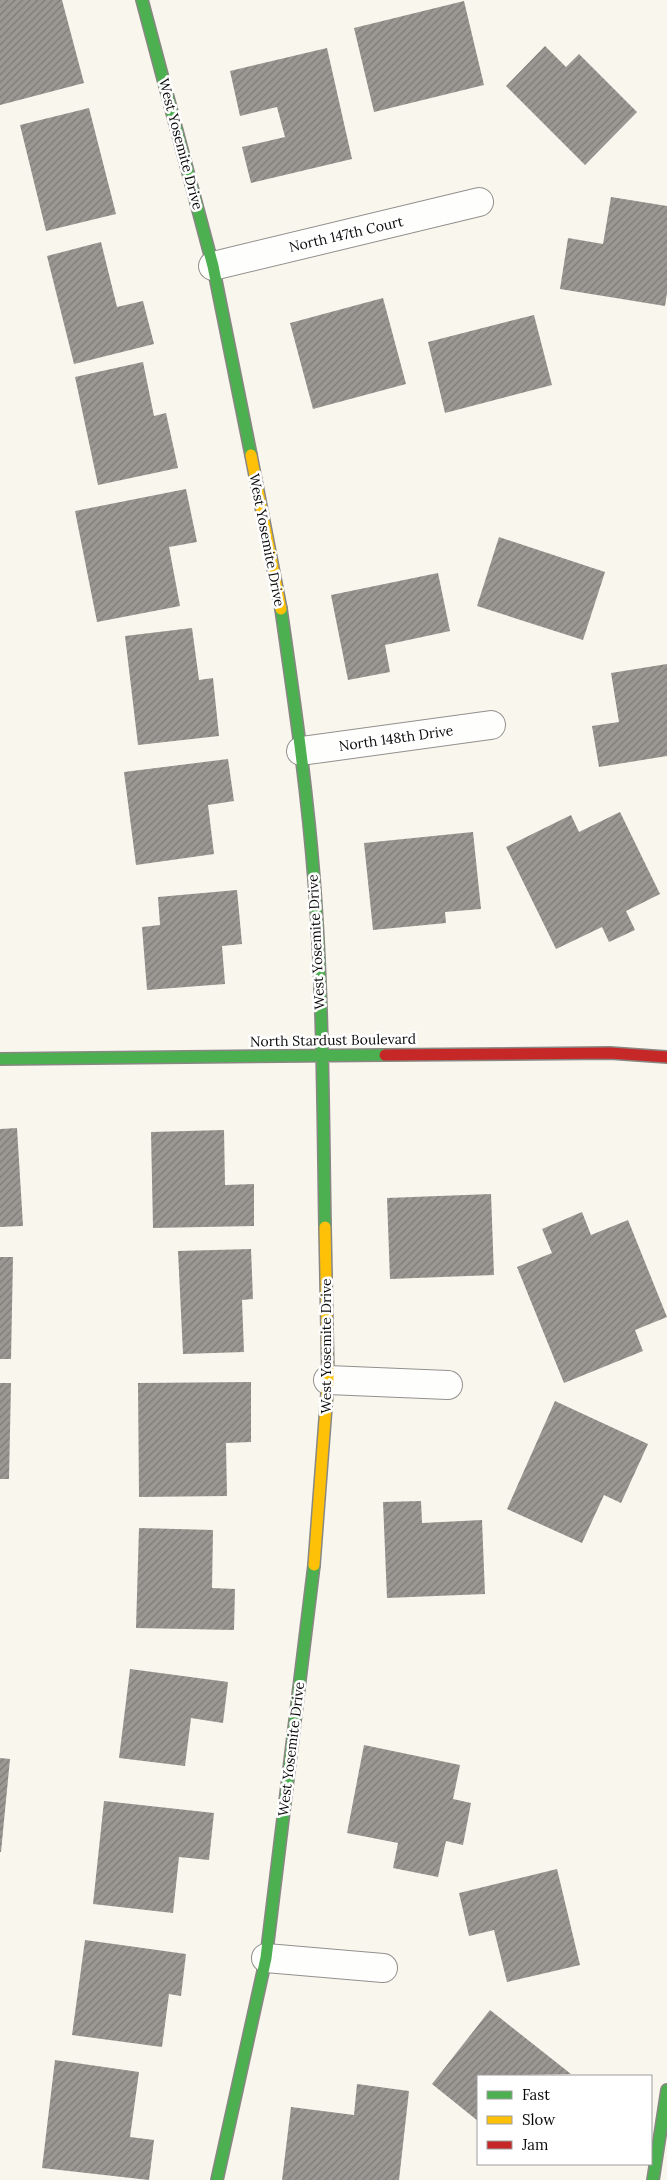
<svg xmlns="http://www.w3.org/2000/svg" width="667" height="2180" font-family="Lora,serif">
<defs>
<pattern id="building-hatch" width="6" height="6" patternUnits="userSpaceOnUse" patternTransform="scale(1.25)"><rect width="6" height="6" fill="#9b9894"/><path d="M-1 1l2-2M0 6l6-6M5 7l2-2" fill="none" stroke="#7d7a77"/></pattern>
</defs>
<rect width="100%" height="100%" fill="#f9f6ee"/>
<path fill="url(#building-hatch)" d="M0,0H62L84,83L0,105Z
M464,1L484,85L374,112L354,28Z
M545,46L566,67L579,54L637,112L585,165L506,86Z
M327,48L352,159L251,183L242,147L285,137L277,107L240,116L230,71Z
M89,108L116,214L46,231L20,125Z
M611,197L667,206V293L665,306L560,289L568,238L603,244Z
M101,242L117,307L143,301L154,344L74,364L47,256Z
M383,298L406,384L313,409L290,323Z
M534,315L552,385L445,413L428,342Z
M143,362L154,416L166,413L178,468L98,485L75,377Z
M186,489L197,542L169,547L180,606L97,622L75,511Z
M499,537L605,572L583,640L477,606Z
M438,573L450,631L385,645L390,672L348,680L331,595Z
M192,628L199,680L213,678L219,736L138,745L125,636Z
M667,664V756L599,767L592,726L619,722L611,673Z
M228,759L234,801L208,805L214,854L136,865L124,772Z
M620,812L660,894L626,911L635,930L609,942L602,927L556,949L506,847L571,815L579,832Z
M473,832L481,909L445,912L446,923L373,930L364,843Z
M237,890L242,944L222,946L225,984L147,990L142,927L160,925L158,897Z
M17,1128L23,1226L0,1227V1129Z
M224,1130L225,1185L254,1184V1226L153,1228L151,1132Z
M491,1194L494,1275L390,1279L387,1198Z
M582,1212L591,1235L628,1220L667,1317L635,1330L643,1351L564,1383L517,1267L552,1253L542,1229Z
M251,1249L253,1299L242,1300L244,1352L183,1354L178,1251Z
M0,1257H13L11,1359H0Z
M251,1382V1442L226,1443L227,1496L139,1497L138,1383Z
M0,1383H11L9,1479H0Z
M555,1401L648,1444L621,1503L604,1495L582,1543L507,1509Z
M421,1501L422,1523L482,1520L485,1594L387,1598L383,1502Z
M139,1528L213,1530L212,1588L235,1589L234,1630L136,1628Z
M130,1669L228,1682L223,1723L191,1718L185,1766L119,1758Z
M364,1745L460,1765L453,1799L471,1803L463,1845L446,1841L438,1877L393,1868L398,1843L347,1833Z
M0,1758L10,1759L1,1852H0Z
M104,1801L214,1813L209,1860L179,1857L173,1913L93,1904Z
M557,1869L580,1965L507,1982L494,1930L469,1936L459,1893Z
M85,1940L186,1954L181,1996L169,1994L162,2047L72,2035Z
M490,2010L571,2074L478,2076V2121L432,2084Z
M55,2060L139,2072L130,2137L154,2140L149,2180L42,2168Z
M357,2084L409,2091L399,2180H282L291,2107L354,2115Z"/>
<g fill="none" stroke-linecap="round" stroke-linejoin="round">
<defs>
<path id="street" d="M213,266L479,202
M301,751L491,725
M328,1380L448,1385
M266,1958L383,1968"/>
<path id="fast" d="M142,0L213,266L251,455
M281,609C294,699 307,788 314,879C323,994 323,1111 325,1227
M0,1059L385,1055
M217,2180L266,1958L314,1565
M653,2180L667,2090"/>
<path id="slow" d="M251,455L281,609
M314,1565L328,1380L325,1227"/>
<path id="jam" d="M385,1055L610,1053L667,1057"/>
</defs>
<use href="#street" stroke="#92908d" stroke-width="30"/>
<use href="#fast" stroke="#888783" stroke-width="14"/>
<use href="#slow" stroke="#888783" stroke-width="14"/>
<use href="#jam" stroke="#888783" stroke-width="14"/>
<use href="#street" stroke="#fefefc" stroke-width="28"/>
<use href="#fast" stroke="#4caf50" stroke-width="11"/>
<use href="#slow" stroke="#ffc107" stroke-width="11"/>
<use href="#jam" stroke="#c62828" stroke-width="11"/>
</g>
<g text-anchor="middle" stroke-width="5" stroke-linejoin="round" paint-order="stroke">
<g font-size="14" fill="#0a0a0a" stroke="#fff">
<text transform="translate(181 144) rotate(75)" y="5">West Yosemite Drive</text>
<text transform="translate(346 234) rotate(-13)" y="5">North 147th Court</text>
<text transform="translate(267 540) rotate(79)" y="5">West Yosemite Drive</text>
<text transform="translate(396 738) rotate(-8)" y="5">North 148th Drive</text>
<text transform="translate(316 942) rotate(-93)" y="5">West Yosemite Drive</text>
<text transform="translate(333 1040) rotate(-1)" y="5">North Stardust Boulevard</text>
<text transform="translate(326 1346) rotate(-90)" y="5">West Yosemite Drive</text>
<text transform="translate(291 1749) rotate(-83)" y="5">West Yosemite Drive</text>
</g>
</g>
<rect x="477" y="2075" width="175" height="90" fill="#ffffff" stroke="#9d9d9d"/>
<rect x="487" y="2091" width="25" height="8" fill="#4caf50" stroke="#9d9d9d"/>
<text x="522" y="2100" font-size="15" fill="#0a0a0a">Fast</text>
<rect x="487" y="2116" width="25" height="8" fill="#ffc107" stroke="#9d9d9d"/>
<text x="522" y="2125" font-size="15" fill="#0a0a0a">Slow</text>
<rect x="487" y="2141" width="25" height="8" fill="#c62828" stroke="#9d9d9d"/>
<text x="522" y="2150" font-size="15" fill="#0a0a0a">Jam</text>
</svg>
